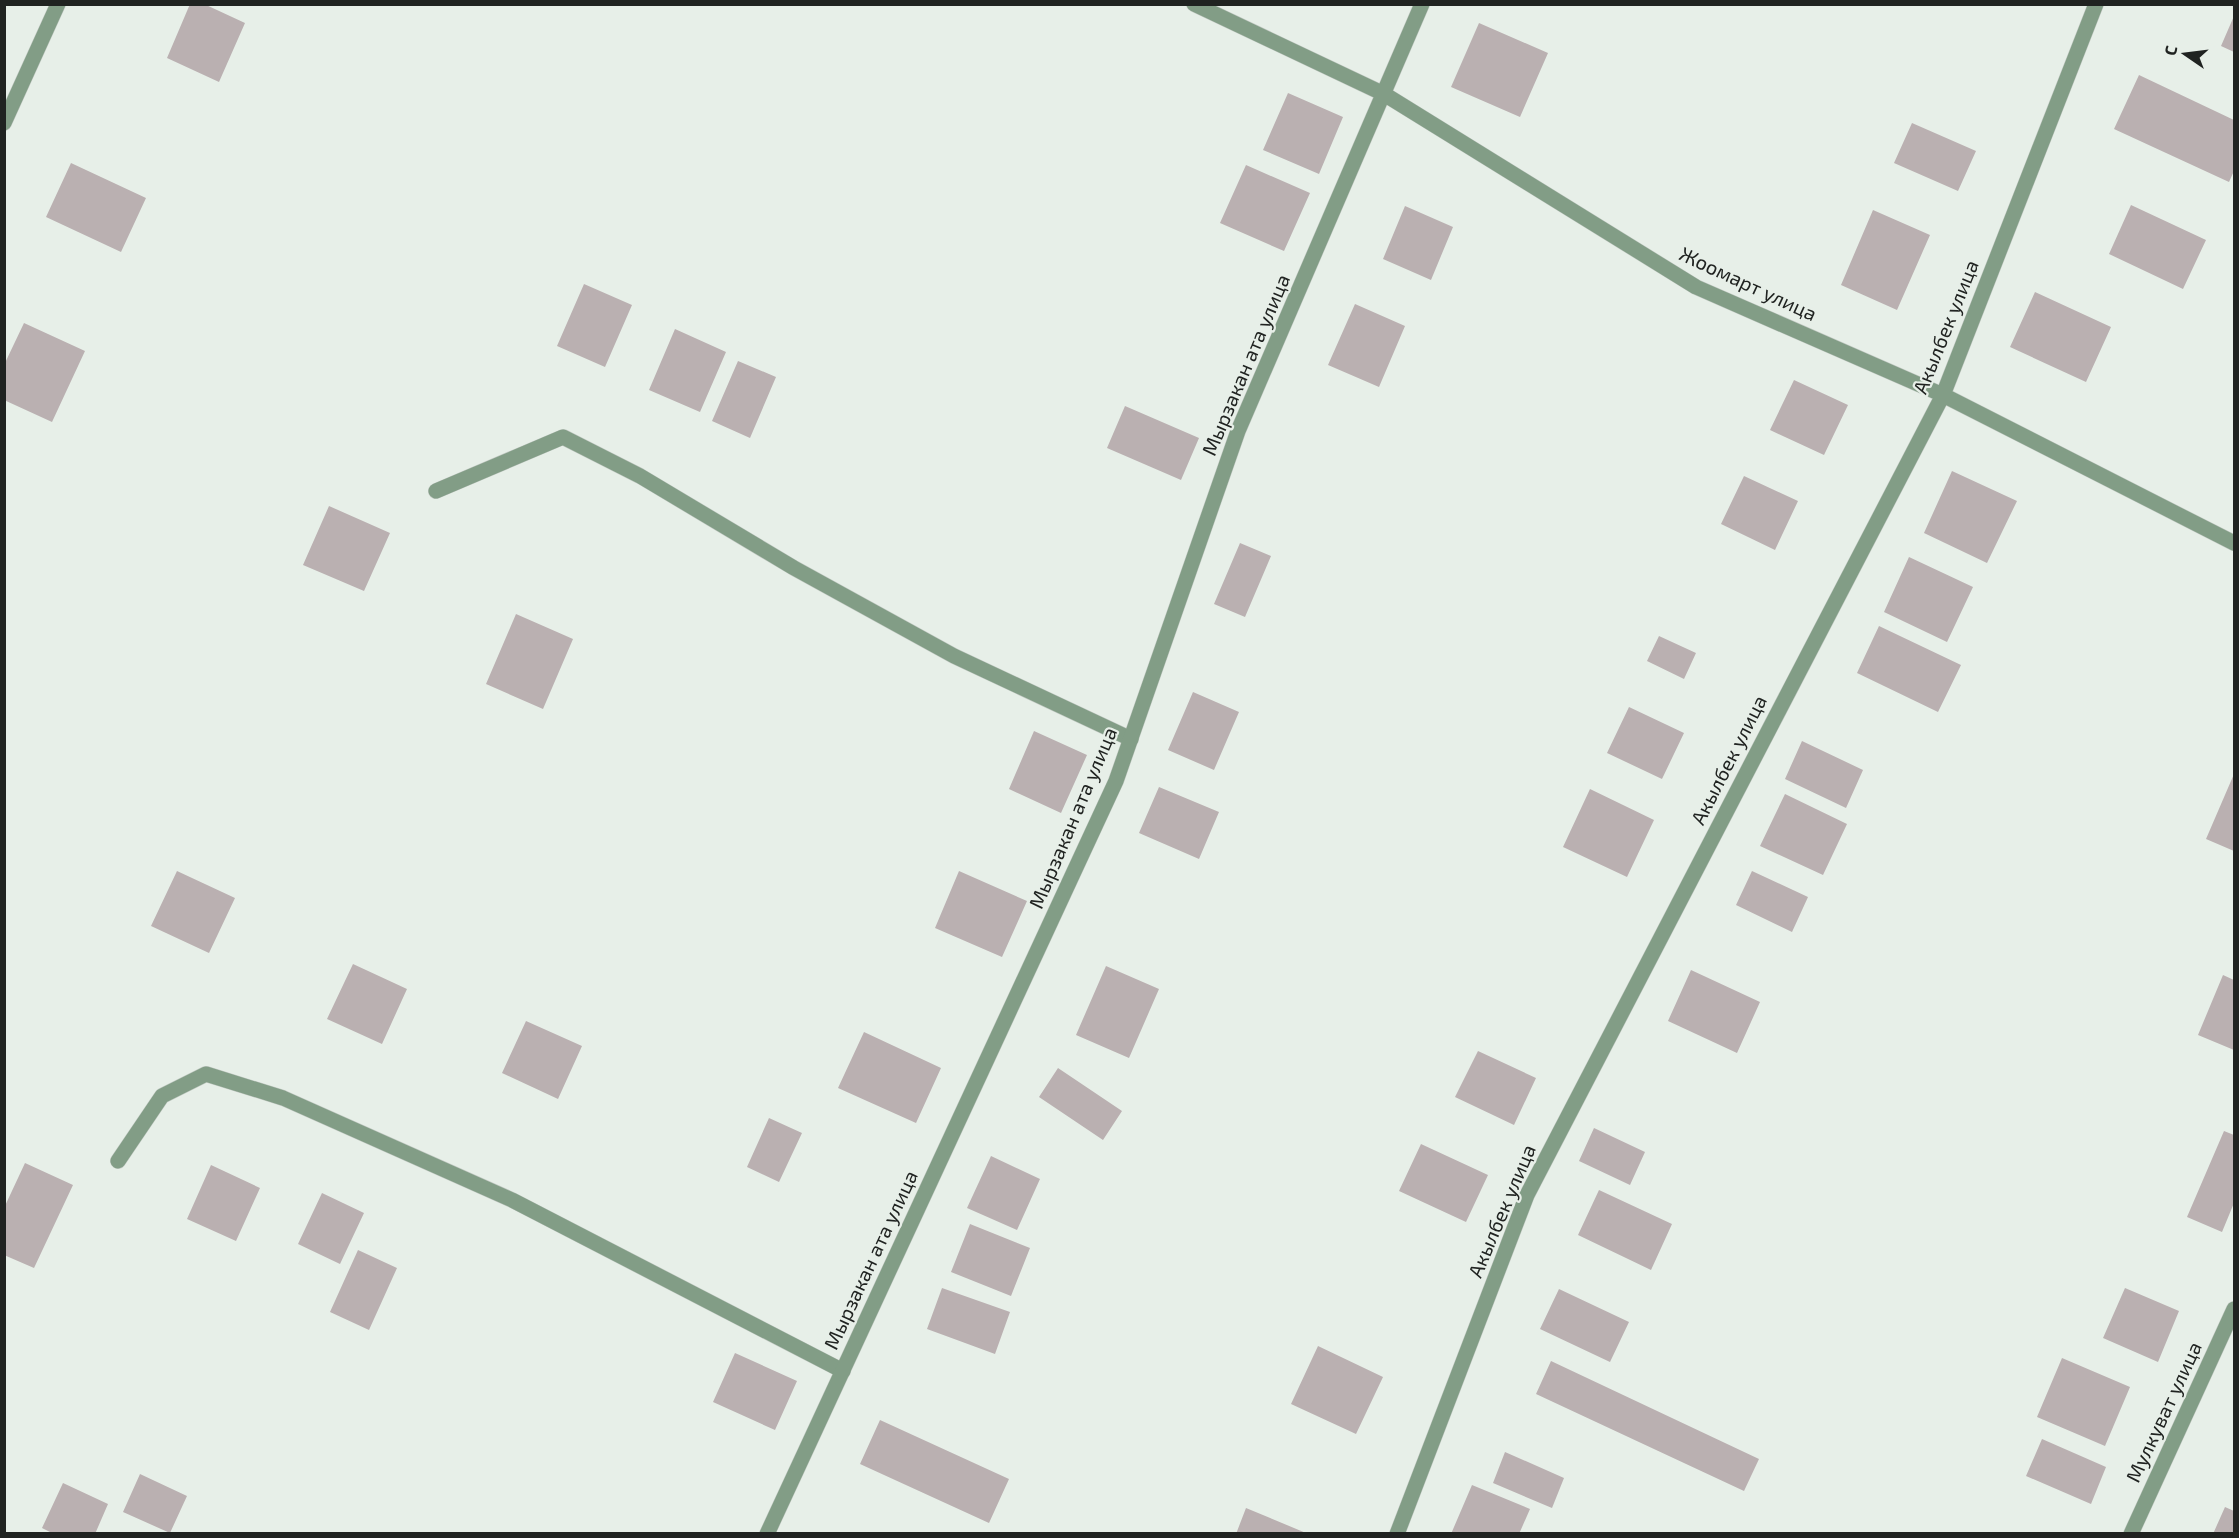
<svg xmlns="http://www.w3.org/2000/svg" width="2239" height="1538" font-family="'Exo 2',sans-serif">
<rect width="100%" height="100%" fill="#e7efe8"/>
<path fill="#bab0b1" d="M190,4H204L245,23L219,82L167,58Z
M2234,16V52L2221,46Z
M1479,23L1548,53L1520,117L1451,87Z
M2139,75L2234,120V171L2229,182L2114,129Z
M1288,93L1343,117L1319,174L1263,150Z
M1912,123L1976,151L1958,191L1894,163Z
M71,163L146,198L121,252L46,217Z
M1246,165L1310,193L1284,251L1220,223Z
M2131,205L2206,240L2183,289L2109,254Z
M1405,206L1453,227L1431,280L1383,259Z
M1873,210L1930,235L1897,310L1841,285Z
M584,284L632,305L605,367L557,346Z
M2035,292L2111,327L2086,382L2010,347Z
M1355,304L1405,326L1379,387L1328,365Z
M24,323L85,351L52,422L4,400V365Z
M675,329L726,352L700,412L649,390Z
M738,361L776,377L750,438L712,421Z
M1794,380L1848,405L1824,455L1770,430Z
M1125,406L1199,438L1181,480L1107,448Z
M1952,471L2017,501L1987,563L1924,533Z
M1744,476L1798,501L1775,550L1721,524Z
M329,506L390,533L364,591L303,565Z
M1240,543L1271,556L1245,617L1214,604Z
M1909,557L1973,587L1947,642L1884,612Z
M516,614L573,639L543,709L486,684Z
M1879,626L1961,665L1938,712L1857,673Z
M1659,636L1696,653L1684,679L1647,661Z
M1193,692L1239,712L1214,770L1168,750Z
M1629,707L1684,733L1662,779L1607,753Z
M1034,731L1087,755L1061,813L1009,789Z
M1802,741L1863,770L1846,808L1785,779Z
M2234,774V851L2206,839Z
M1159,787L1219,812L1199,859L1139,833Z
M1590,789L1654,820L1627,877L1563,847Z
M1785,794L1847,824L1823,875L1760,846Z
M177,871L235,898L209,953L151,926Z
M959,871L1027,901L1002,957L935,928Z
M1752,871L1808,897L1792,932L1736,905Z
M353,964L407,989L382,1044L327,1019Z
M1106,966L1159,989L1129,1058L1076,1035Z
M1691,970L1760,1002L1737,1053L1668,1021Z
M2223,975L2234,980V1050L2198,1035Z
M526,1021L582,1046L558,1099L502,1073Z
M864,1032L941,1068L916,1123L838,1088Z
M1478,1051L1536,1078L1514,1125L1455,1097Z
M1058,1068L1122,1111L1103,1140L1039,1097Z
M769,1118L802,1133L779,1182L747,1167Z
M1594,1128L1645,1152L1630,1185L1579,1161Z
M2224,1131L2234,1135V1203L2222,1232L2187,1217Z
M1421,1144L1488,1175L1466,1222L1399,1191Z
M991,1156L1040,1179L1017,1230L967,1208Z
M25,1163L73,1185L34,1268L4,1255V1208Z
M211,1165L260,1188L236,1241L187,1219Z
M1599,1190L1672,1224L1651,1270L1578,1235Z
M322,1193L364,1213L340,1264L298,1244Z
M970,1224L1030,1248L1011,1296L951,1272Z
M358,1250L397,1268L369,1330L330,1312Z
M942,1288L1010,1312L995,1354L927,1329Z
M2125,1288L2179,1311L2158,1362L2103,1338Z
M1559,1289L1629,1322L1610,1362L1540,1329Z
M1318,1346L1383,1377L1356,1434L1291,1404Z
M735,1353L797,1381L775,1430L713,1402Z
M2062,1358L2130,1387L2105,1446L2037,1417Z
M1551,1361L1759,1459L1744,1491L1536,1394Z
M880,1420L1009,1479L989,1523L860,1464Z
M2042,1439L2106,1467L2091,1504L2026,1476Z
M1505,1452L1564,1478L1552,1508L1493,1483Z
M140,1474L187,1496L170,1533L123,1512Z
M63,1483L108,1504L95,1534H54L42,1528Z
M1472,1485L1530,1509L1519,1534H1451Z
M2225,1507L2234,1511V1534H2213Z
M1246,1508L1306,1533V1534H1236Z"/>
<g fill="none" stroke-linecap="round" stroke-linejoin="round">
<defs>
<path id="service" d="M436,491L563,437L640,476L794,568L954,656L1131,739
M118,1161L162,1096L206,1074L283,1098L512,1200L843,1371"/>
<path id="minor" d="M1194,4L1384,94L1696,287L1943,395L2234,543
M4,123L58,4
M767,1534L1116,781L1238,431L1422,4
M1397,1534L1527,1195L1943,395L2096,4
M2131,1534L2234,1309"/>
</defs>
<use href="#service" stroke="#c3cac4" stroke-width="16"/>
<use href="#minor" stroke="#c3cac4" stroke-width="16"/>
<use href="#service" stroke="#829d86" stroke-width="15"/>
<use href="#minor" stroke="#829d86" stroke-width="15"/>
</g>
<g text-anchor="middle" stroke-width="4.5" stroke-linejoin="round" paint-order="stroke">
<g font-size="20" fill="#202321" stroke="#e7efe8">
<text transform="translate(1748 284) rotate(25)" y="7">Жоомарт улица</text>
<text transform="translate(1946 327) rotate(-68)" y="7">Акылбек улица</text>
<text transform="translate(1246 365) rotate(-67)" y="7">Мырзакан ата улица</text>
<text transform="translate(1729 760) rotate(-63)" y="7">Акылбек улица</text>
<text transform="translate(1073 818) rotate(-67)" y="7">Мырзакан ата улица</text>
<text transform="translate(1502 1211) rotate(-67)" y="7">Акылбек улица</text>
<text transform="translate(871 1260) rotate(-65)" y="7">Мырзакан ата улица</text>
<text transform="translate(2164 1412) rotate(-65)" y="7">Мулкуват улица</text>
</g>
</g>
<rect width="2239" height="1538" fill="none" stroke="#202321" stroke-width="12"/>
<g transform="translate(2185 54) rotate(284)" stroke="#e7efe8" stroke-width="4.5" paint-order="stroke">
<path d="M0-4.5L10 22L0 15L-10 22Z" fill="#202321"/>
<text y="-9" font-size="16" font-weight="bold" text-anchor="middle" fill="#202321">С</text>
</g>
</svg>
